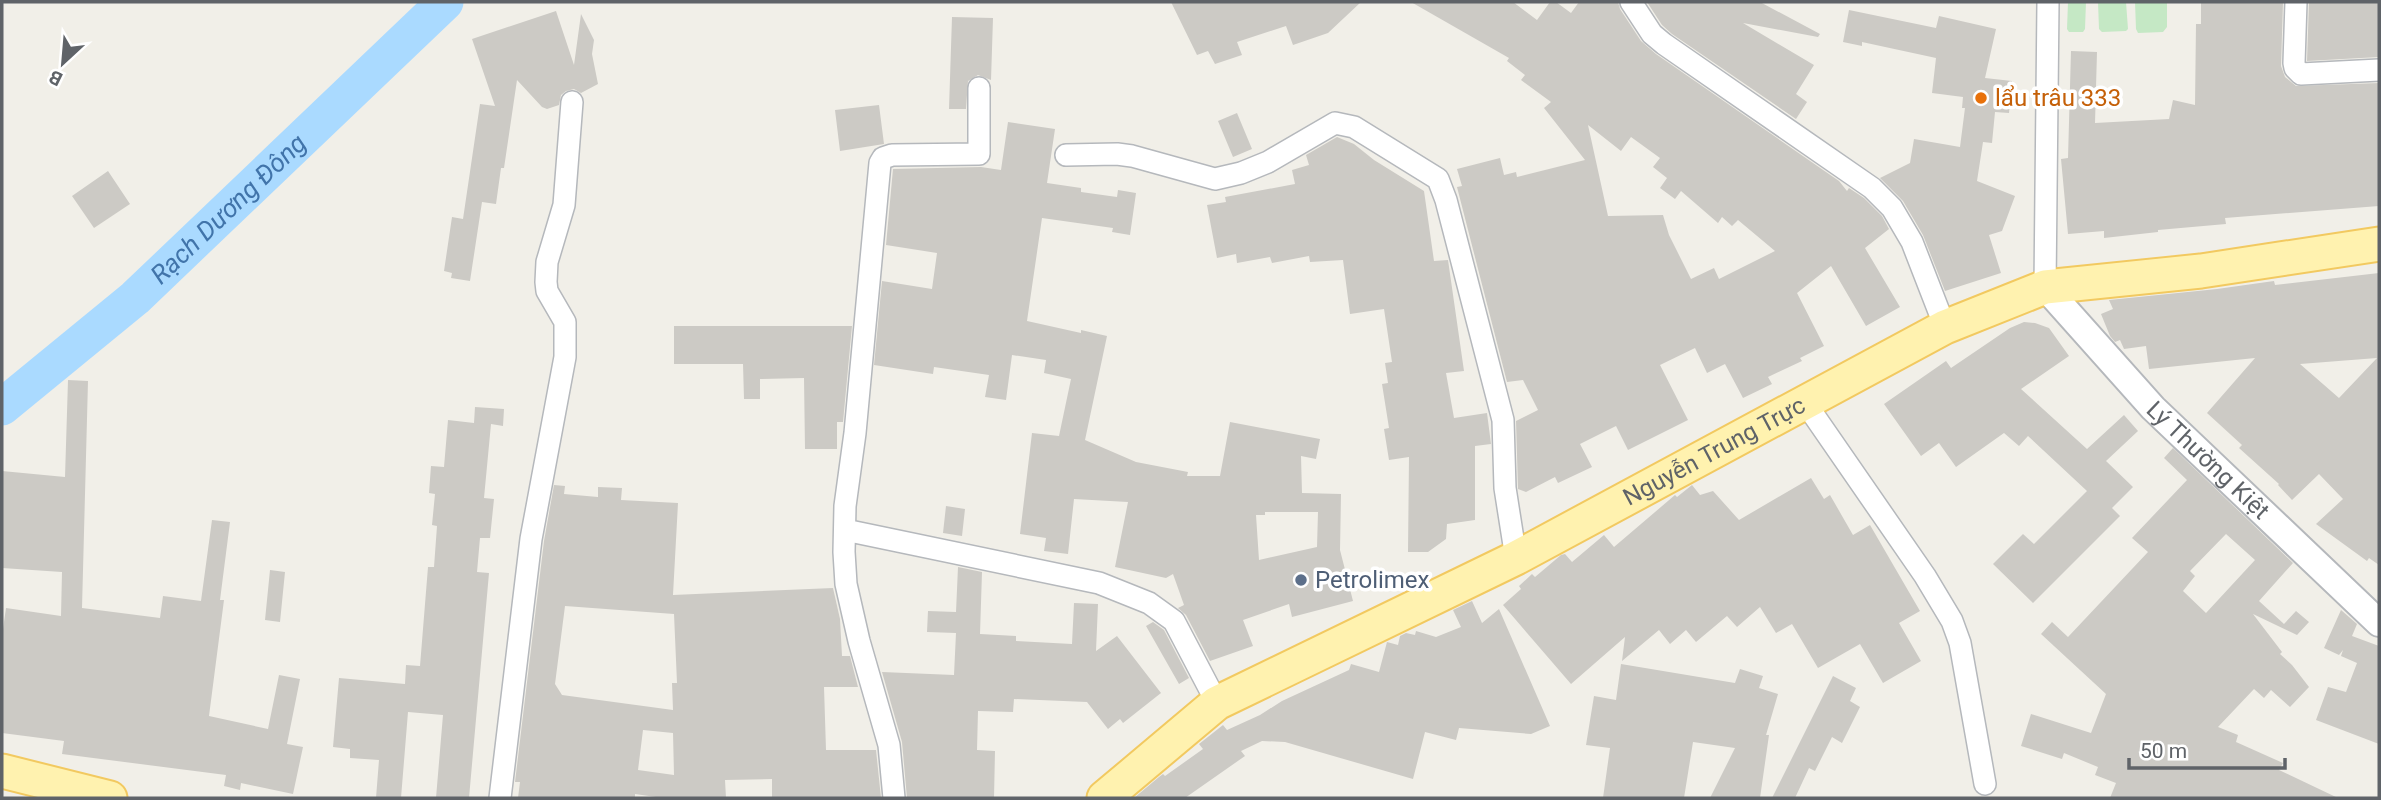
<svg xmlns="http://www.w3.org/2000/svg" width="2381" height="800" font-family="Roboto,sans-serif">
<rect width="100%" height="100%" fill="#f1efe8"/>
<path fill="#c5e8c5" d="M2068,2H2086L2085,29L2083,32H2069L2067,29Z
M2098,2H2126L2128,29L2126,31L2102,32L2099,29Z
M2135,2H2167V27L2163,32L2138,33L2136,29Z"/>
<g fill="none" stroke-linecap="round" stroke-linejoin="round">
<path stroke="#aadaff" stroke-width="37" id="s1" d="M2,407L135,298L445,2"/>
</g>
<path fill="#cccac5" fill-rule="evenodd" d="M1171,2H1361L1328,33L1293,45L1286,26L1237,42L1242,55L1215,64L1208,51L1197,55Z
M1411,2H1513L1537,20L1550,2H1556L1571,13L1579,2H1618L1620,9L1641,41L1656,54L1839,181L1847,191L1849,188L1864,198L1882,216L1889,229L1865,248L1900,307L1866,326L1831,266L1797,293L1824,346L1800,358L1802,361L1768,377L1772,384L1743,398L1725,364L1707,373L1695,348L1660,365L1688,420L1628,450L1616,426L1580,444L1592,467L1558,483L1555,477L1526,492L1518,489L1516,421L1538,410L1523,380L1507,382L1457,187L1462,186L1457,169L1500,158L1504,175L1516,172L1517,177L1585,160L1544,108L1551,102L1521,80L1525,75L1507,61L1509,58ZM1588,125L1621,151L1631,137L1660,158L1653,167L1667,178L1660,188L1675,199L1681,191L1718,223L1722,217L1732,226L1738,220L1775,251L1719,279L1714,268L1691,279L1669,235L1663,215L1608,216Z
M1647,2H1760L1820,34L1818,37L1743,23L1814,65L1796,94L1807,102L1796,119L1672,34L1662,25Z
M2201,2H2283L2281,66L2285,77L2296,86L2379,83V206L2225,218L2226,224L2158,230V232L2104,238V231L2068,234L2061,159L2068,158L2071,51L2097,52L2095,123L2169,119L2173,100L2195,105L2196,24H2201Z
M2309,2H2379V57L2307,61Z
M1849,10L1936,28L1939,16L1996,29L1985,78L2012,81L2009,113L1995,112L1992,143L1983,142L1977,181L2015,196L2002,231L1989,235L2001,273L1945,291L1923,235L1903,201L1880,178L1910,163L1914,139L1960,147L1965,108H1962L1963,97L1932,93L1936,58L1862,42V46L1843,42Z
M556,11L574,65L581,14L594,40L592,54L598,84L581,93L574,89L566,91L561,95L559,105L547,109L542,107L517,80L504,168H501L496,204L482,202L470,281L451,278L452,273L444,271L452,217L463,219L480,104L495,106L472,39Z
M952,17L993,18L991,80L978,75L968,81L966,109H949Z
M879,105L884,144L840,151L835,110Z
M1237,113L1252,149L1233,157L1218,121Z
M1008,122L1055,129L1047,183L1081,188V192L1117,197L1118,190L1136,193L1130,235L1112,232L1113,228L1042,218L1027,321L1081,333V330L1107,336L1085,440L1136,462L1188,472L1187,476H1220L1230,422L1320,439L1316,459L1301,456L1302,493L1341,494L1340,550L1353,601L1292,617L1289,604L1243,620L1253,646L1210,661L1186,615L1178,608L1184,605L1173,574L1166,578L1115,567L1128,502L1074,499L1068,554L1044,551L1046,538L1020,534L1032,433L1059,436L1071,379L1044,373L1046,360L1012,355L1006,400L985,397L989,375L934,367L933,374L874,365L882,281L932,289L937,253L886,245L893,169L981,167L1001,170ZM1265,512H1318L1317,547L1259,560L1256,515H1265Z
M1337,137L1354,144L1374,160L1424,191L1434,261L1448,260L1464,371L1446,373L1454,418L1487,413L1491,444L1475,446V520L1447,524L1446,539L1428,552H1408L1409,457L1389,460L1384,429L1389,428L1382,384L1388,383L1385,363L1392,362L1384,309L1350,314L1343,260L1310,262L1309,256L1272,263L1270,257L1237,263L1236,254L1217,258L1207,205L1226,202L1225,197L1295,184L1292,170L1309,165L1306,155Z
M108,171L130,204L94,228L72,196Z
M2379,273V565L2369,558L2367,561L2316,524L2343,499L2319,474L2292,500L2278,485L2279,484L2239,448L2242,445L2207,413L2255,358L2149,369L2146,346L2124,349L2120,340L2115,342L2110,336L2101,314L2113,309L2109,300L2217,289L2274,281L2275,285ZM2377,358L2339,398L2300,364Z
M2024,322L2035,323L2049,328L2069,356L2021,389L2087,449L2124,415L2138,431L2106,461L2133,487L2112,508L2120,516L2033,603L1993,564L2023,534L2034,544L2087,491L2028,436L2019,446L2004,433L1956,467L1939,443L1921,456L1884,404L1946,361L1951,368L2010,328Z
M674,326H852L843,422H837V449H805L804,378L760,379V399H744L743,364H674Z
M68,380L88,381L82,608L160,618L163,596L201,601L212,520L230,522L220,600H224L209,716L268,729L279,675L300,679L287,744L303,747L293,794L241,783L240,790L224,786L226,775L62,754L64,741L2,733V636L6,608L61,616L62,572L2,568V471L65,477Z
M475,407L504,409L503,426L491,424L484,498L494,499L490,538H480L477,572L489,573L469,798H436L443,715L408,712L401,798H376L379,760L350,758V749L333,747L339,678L405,684L406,665L420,666L428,567H434L437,526L432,525L435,494L429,493L431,466L444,467L448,420L474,423Z
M2173,448L2293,563L2259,601L2284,624L2296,611L2309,622L2297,635L2253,614L2282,652L2280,654L2292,665L2309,687L2290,707L2271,690L2264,698L2254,689L2218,727L2238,735L2236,742L2283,763L2279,770L2338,798H2110L2116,783L2095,775L2098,767L2064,753L2062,759L2021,746L2031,714L2091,733L2106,694L2041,634L2052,622L2068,637L2148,552L2132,538L2187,480L2164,458ZM2226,534L2255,560L2206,613L2183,591L2195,576L2190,571Z
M1811,478L1824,499L1830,495L1853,535L1870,525L1920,611L1899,623L1921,661L1883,683L1860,644L1818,668L1792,624L1776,633L1760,607L1737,627L1727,616L1696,642L1686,630L1670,644L1659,630L1622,661L1625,637L1571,684L1503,605L1521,589L1519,586L1532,574L1535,577L1561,555L1565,554L1572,562L1604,535L1614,547L1675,495L1677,497L1692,485L1700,495L1713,491L1739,520Z
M554,485L565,486L564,494L598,497V487L622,488L621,500L678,503L673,595L833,588L840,619L842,656H850L858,687H824L826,750H876L881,798H772V779L725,780L726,798H663L635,794V798H518L520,782H515L544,541ZM565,606L674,614L677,683H672L673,710L562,695L555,684ZM643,730L673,733L674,775L638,770Z
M946,506L965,509L962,536L943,533Z
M958,567L982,572L980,634L1016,636V641L1072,644L1074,603L1098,604L1096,651L1117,636L1161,693L1123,723L1120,719L1108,729L1087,702L1014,699L1013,712L978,711L977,750L995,751L994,798H907L902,742L882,672L954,675L956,633L927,632L928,611L956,612Z
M270,570L285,572L280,622L265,620Z
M1472,601L1482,623L1499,609L1550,726L1531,734L1459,728L1456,740L1425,732L1413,779L1285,742L1262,741L1241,751L1245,756L1185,798H1134L1159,777L1163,774L1165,776L1203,749L1199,744L1223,725L1227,730L1260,715L1282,701L1349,670L1351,664L1379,672L1387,642L1398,645L1400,636L1406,633L1415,635L1416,631L1436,637L1461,627L1453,610Z
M2341,610L2357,624L2352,636L2379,646V744L2316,720L2328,687L2346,692L2357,663L2341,656L2343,650L2339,655L2324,648Z
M1153,622L1164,630L1189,678L1179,684L1146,626Z
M1621,664L1735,683L1740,669L1763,676L1759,688L1778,694L1766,735H1769L1760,798H1710L1735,748L1693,742L1684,798H1603L1610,748L1586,745L1594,696L1616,700Z
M1833,676L1856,688L1850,701L1860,707L1842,743L1832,737L1815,771L1809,768L1795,798H1772Z"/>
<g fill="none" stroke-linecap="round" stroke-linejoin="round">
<defs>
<path id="minor" d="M1631,2L1652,34L1664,44L1872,188L1892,208L1912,242L1945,327
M2296,2L2294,63L2295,68L2301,74L2379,70
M1066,155L1117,154L1132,156L1215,179L1241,173L1268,162L1335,123L1354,127L1438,179L1446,200L1503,420L1505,488L1516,558
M2045,287L2048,2
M1804,401L1925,576L1952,621L1960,643L1985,784
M845,530L1099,583L1149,603L1174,621L1217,703
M500,798L531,539L565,357V322L547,291L546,282L547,262L564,205L572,102
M894,798L889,745L859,641L846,584L844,552L845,506L855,433L880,163L883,158L892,155L979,154V88"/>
<g id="tertiary">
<path id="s2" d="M2045,287L2153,408L2379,623"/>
</g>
<g id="primary">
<path d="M2,771L110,798"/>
<path id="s3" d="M1104,798L1217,703L1516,558L1945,327L2045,287L2201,271L2379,244"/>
</g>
</defs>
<use href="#minor" stroke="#b5b8bc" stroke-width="24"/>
<use href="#tertiary" stroke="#b5b8bc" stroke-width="30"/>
<use href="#primary" stroke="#f2c960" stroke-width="37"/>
<use href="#minor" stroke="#fff" stroke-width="21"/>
<use href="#tertiary" stroke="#fff" stroke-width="26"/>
<use href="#primary" stroke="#fff2af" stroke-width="33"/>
</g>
<circle fill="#e8710a" stroke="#fff" stroke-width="2.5" cx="1981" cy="98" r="7"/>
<circle fill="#5c6f8a" stroke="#fff" stroke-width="2.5" cx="1301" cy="580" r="7"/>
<g text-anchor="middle" stroke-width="7" stroke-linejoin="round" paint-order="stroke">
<g font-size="24" fill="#c56008" stroke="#fff" text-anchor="start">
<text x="1995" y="106">lẩu trâu 333</text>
</g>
<g font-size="24" fill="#5f6368" stroke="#fff">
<text dy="8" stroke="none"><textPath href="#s3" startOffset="705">Nguyễn Trung Trực</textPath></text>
<text dy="8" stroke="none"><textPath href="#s2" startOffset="238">Lý Thường Kiệt</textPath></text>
</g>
<g font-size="24" fill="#4e5e75" stroke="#fff" text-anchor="start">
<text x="1315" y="588">Petrolimex</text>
</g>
<g font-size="26" font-style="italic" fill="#4174aa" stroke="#fff">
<text dy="9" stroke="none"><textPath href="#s1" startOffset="301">Rạch Dương Đông</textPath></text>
</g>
</g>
<rect width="2381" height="800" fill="none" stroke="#5f6368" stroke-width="7"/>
<g transform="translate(63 63) rotate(206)" stroke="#ffffff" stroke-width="5" paint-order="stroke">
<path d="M0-5L12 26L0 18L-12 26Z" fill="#5f6368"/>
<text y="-10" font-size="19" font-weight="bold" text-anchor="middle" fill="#5f6368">B</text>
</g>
<path d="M2129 758v10h156v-10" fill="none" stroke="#5f6368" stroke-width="3.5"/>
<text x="2140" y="758" font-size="21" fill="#5f6368" stroke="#ffffff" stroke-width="5" paint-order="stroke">50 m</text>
</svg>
